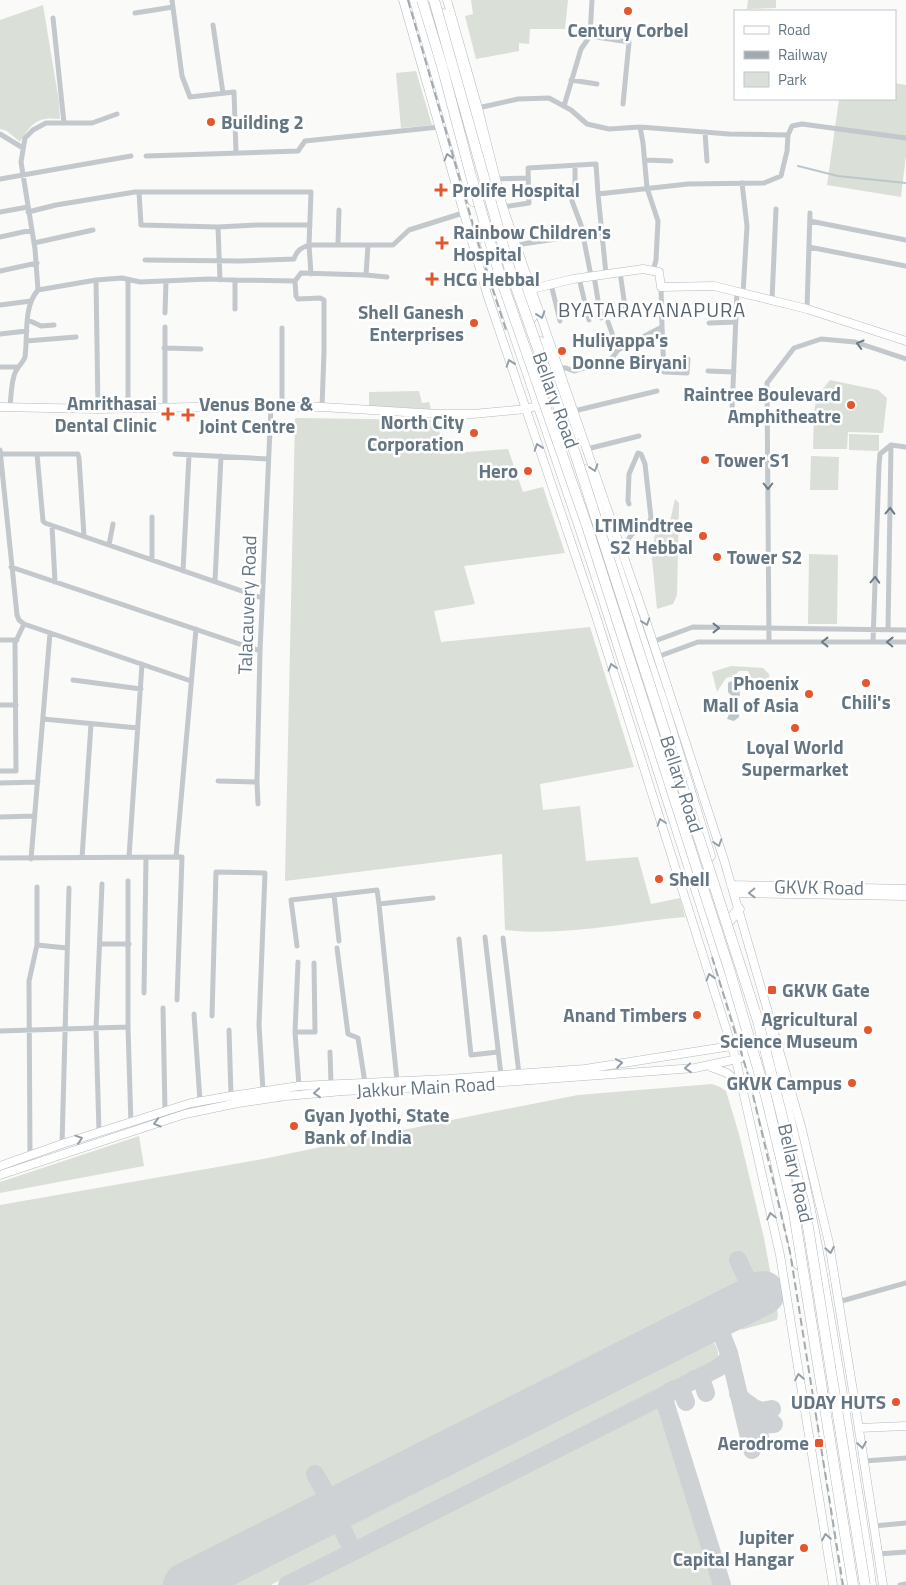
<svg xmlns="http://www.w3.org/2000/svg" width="906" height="1585" font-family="'Titillium Web',sans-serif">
<rect width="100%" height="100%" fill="#fafaf8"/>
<path fill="#dadfd7" d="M471,0H568L565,29H530L529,44L519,43V51L476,59L465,16L473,14Z
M748,0H776V8L747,9Z
M43,5L59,102L60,119C37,116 31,124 20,142L7,131L0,129V20Z
M416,71L432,125L401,128L396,73Z
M895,83L906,85V155L901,197L827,185L839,99H895Z
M830,380L878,390L887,398L883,433L848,432L847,449H813L814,412L817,396Z
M419,391L422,403L429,402L431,409L369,406V392Z
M295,418L439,420L441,454L508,449L523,492L543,487L565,553L464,566L475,604L434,611L441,642L590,627L634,767L540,784L543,810L580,806L586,861L638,857L651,904L680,898L685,917C626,922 565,937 505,930L502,854L285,881Z
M849,434L879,435V451L849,450Z
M811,456L839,457L838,490H810Z
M675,499L679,503L677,595L673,604L657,609L652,559L656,524L669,526Z
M809,554L838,555L837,624H808Z
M731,666L763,668L769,674L770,682L767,679L751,678L748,671H739L735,676L726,678L717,692L712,672Z
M712,1084L720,1087L726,1091L739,1134L764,1238L778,1314L777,1320L741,1330L748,1314L768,1300L744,1256L731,1263L744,1287L742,1291L340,1495H336L332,1493L321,1470L309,1476L319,1499V1505L164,1585H0V1205L258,1160L481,1114L578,1095Z
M139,1136L144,1166L0,1193V1182Z
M700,1335H705C713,1339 721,1350 717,1359L363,1538L358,1540C352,1536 345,1521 347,1513Z
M658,1406H661L664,1409L717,1585H305Z
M326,1525L333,1527L341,1543V1548L271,1585H209Z"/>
<path fill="#bbc7cb" d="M731,681L735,687L739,688L740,695L738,698L737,709L739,711V717L734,721L727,719L732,707V696L728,692V683Z"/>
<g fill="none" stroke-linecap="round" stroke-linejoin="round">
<path stroke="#bbc7cb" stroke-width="2" d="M798,166L838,176L906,183"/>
<path stroke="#ced2d4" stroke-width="18" d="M738,1260L753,1292L750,1298L746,1301
M709,1319H714L716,1320L729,1353L752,1450
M694,1379L702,1381L706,1393
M674,1389L681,1390L686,1402
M670,1391L666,1397L665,1402L722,1585
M738,1394L743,1400L754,1408L761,1442
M754,1408L762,1411L772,1409
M757,1422L760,1425L774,1424
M315,1474C320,1484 333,1501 328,1512L335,1514L352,1549
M287,1585L718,1368L727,1360L729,1353"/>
<path stroke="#ced2d4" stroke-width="44" d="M185,1585L763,1293"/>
<defs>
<path id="secondary" d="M403,0L487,294L595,613L736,1060L780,1255L833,1585
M447,0L478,108L503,207L647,624L724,860L801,1126L829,1243L854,1397L883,1585
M532,289L573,279L643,269L659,272L661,287L714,286L807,309L906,341
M0,407L98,409L242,406L322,407L438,414H473L526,409L561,399
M731,885L906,889
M734,893L906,896
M711,1067L727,1073L741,1085L755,1082
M0,1166L62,1144L191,1103L231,1096L299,1086L448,1079L585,1069L725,1047L766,1038
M0,1175L185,1114L238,1103L286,1096L343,1091L449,1086L695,1068L770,1052
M859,1428L906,1426"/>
<path id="highway" d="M415,0L473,201
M443,14C473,115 499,217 532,317
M486,244L495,277L593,566L745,1042L775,1158L798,1264
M541,342L574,437
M585,470L662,700L710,856
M730,920L739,909
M762,1020C805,1156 827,1298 849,1439C856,1488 865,1536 871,1585
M820,1407L847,1585"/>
</defs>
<use href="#secondary" stroke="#b3babf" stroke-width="9"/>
<use href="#highway" stroke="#b4b9bd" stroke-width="11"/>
<path stroke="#c3c8cc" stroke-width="5" d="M172,0L182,76L190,97L234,92L236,153
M592,0L590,36L629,42L623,104
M135,13L173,7
M53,18L64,123
M213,25L223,93
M571,80L597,84
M564,106L581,49L590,36
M478,108L518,99L549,98L571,110L587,124L609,129L640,127L729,134L788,135L787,151L781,176L764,183L688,184L598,194L606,274
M640,127L643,143L647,188L658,221L656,260L653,271
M705,132L707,161
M0,134L23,148
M788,135L792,126L802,124L906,138
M146,156L298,151L305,141L439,127
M645,160L671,161
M575,166V186L573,188L572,201L581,225L591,276
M0,179L131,156
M496,179L528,178
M742,183L747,226L743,294
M139,192L141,225L218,227L257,225H310
M503,207L529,203L528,168L596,164L598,194
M0,212L28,207
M28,212L56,205L135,192H311L309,245L311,274
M810,221L906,240
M218,227L220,280
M0,237L32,230
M34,243L93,230
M338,244L339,210
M516,245L583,235
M809,247L906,266
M145,260L239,261L294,259C297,250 301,248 309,245H393L409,230L463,213
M0,271L37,263
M620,272L626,314
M366,275L387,277
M594,276L601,318
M579,278L589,320
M96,280L98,409
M128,280V408
M235,280L295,281
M551,284L560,321
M38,290L96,280L122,278L140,282L209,279L235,280V309
M772,300L776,209
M0,305L31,301
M807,309L810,213
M165,313L166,281
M28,320L41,326L54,325
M608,322L618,350
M709,323L736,322
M165,327V408
M662,327L664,372L687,373L688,359
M0,334L27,331
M26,341L76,337
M164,348L201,349
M0,367H18
M558,368H566L574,371L605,362L612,358L618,350L662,327L661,287
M708,371L734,372
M10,407C11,397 11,386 14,376C15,369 23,363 25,357C28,335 23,307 38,290L35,249L21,162L25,138L33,130L46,123H92L117,114
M279,407L282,400V328
M322,407L324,352V300L320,298L298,299L296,296L295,281L301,273L366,275L368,245
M732,410L737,292
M574,411L657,391
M587,449L639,436
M0,450L17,615L19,620L24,624L191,681
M0,454H78L79,458L84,536
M37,454L43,521L45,523L262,598
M175,454L268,459
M52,526L55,582
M109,545L113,524
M621,550L632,534L649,522L651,518L645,464L641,454L638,453L629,474L628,501L629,504
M152,560V517
M11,567L260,651
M183,571L189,455
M215,581L221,456
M888,629L891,445
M0,640H17
M652,642L693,627L906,630
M769,642L767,383L794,348L821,339L855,342L906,359
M873,642L879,466L880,454L891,445L906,447
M657,657L698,642H906
M73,680L141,689
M0,705H16
M43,719L138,728
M0,771H16L15,643L24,624
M218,781L257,782
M0,783L38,782
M258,804L257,782L260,651L271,407
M0,817L35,816
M129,857L142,664
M176,857L196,629
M0,858L182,857L177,1000
M82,858L91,724
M31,859L50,633
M128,881V1027L131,1125
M334,895L339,941
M485,937L501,1075
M503,938L519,1074
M459,939L471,1055L498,1052
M100,944H129
M37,945L67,948
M297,946L291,900L377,890L379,904
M337,948L348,1034L358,1038L365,1083
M298,962L295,1032L299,1086
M144,993L146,857
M163,1008L165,1111
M194,1014L200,1101
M212,1016L216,872L265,873L259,1025L263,1091
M229,1030L231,1096
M0,1031L128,1027
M295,1032H315L314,963
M330,1052L331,1084
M397,1081L379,904L433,898
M99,1132L96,1028L102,884
M62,1144L69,888
M30,1155L29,981L37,945V887
M838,1302L906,1283
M864,1461L906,1458
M874,1526L906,1523
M878,1554L906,1552
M900,1585L906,1584"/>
<use href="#secondary" stroke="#fff" stroke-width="8"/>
<use href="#highway" stroke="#fff" stroke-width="10"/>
<path stroke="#a2aab0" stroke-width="2" stroke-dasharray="8 4" stroke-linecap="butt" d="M408,0L485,266L507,333
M712,957L749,1078L790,1252L843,1585"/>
<defs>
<path id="highway-bridge" d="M422,0L442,66L471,176L500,276L587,526L730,972L766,1096L794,1213L853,1585
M434,0L510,270L576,456L758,1021L805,1208L865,1585"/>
</defs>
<use href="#highway-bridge" stroke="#b4b9bd" stroke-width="11" stroke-linecap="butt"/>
<use href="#highway-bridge" stroke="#fff" stroke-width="10"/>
</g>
<defs><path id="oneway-chevron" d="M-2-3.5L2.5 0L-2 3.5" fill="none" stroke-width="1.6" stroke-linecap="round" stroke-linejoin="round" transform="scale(1.25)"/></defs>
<g stroke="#939fa8">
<use href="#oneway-chevron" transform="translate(448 157) rotate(-105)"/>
<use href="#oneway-chevron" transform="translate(541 315) rotate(71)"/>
<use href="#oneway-chevron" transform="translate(510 363) rotate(-109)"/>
<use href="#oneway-chevron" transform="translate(538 447) rotate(-109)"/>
<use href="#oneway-chevron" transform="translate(594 468) rotate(72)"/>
<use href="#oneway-chevron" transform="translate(646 622) rotate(71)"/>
<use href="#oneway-chevron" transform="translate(612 667) rotate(-107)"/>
<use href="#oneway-chevron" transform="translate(661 822) rotate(-108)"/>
<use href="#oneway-chevron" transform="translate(718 843) rotate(72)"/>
<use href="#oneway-chevron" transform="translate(752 893) rotate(179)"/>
<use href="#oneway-chevron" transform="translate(710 977) rotate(-107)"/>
<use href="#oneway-chevron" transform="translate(619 1063) rotate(-10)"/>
<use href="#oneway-chevron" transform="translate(688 1068) rotate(175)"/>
<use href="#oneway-chevron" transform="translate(317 1093) rotate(175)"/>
<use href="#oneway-chevron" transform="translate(157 1123) rotate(163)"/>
<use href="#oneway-chevron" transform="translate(79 1139) rotate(-18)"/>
<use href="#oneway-chevron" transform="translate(771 1216) rotate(-102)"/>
<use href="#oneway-chevron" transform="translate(830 1250) rotate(80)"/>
<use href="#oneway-chevron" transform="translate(799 1377) rotate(-100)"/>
<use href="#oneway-chevron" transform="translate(862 1445) rotate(81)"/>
<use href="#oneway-chevron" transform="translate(826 1537) rotate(-99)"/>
</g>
<g stroke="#6a7a87">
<use href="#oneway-chevron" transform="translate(860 344) rotate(-164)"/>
<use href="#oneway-chevron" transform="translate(768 486) rotate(90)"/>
<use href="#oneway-chevron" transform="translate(890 511) rotate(-89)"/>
<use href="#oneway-chevron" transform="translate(875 580) rotate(-88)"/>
<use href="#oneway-chevron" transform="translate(716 628)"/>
<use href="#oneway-chevron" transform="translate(825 642) rotate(180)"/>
<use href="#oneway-chevron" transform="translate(890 642) rotate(-179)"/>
</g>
<g fill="#e4572e" stroke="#fff" stroke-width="2">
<circle cx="628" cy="11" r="5"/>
<circle cx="211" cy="122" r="5"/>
<path d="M438.5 182.5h5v5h5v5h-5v5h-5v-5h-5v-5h5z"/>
<path d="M439.5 235.5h5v5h5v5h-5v5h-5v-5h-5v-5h5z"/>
<path d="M429.5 271.5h5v5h5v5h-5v5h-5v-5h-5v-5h5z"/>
<circle cx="474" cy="323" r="5"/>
<circle cx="562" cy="351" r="5"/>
<circle cx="851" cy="405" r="5"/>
<path d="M165.5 406.5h5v5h5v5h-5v5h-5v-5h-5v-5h5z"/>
<path d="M185.5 407.5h5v5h5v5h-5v5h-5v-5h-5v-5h5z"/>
<circle cx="474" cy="433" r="5"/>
<circle cx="705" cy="460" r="5"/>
<circle cx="528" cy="471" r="5"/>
<circle cx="703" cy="536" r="5"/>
<circle cx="717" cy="557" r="5"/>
<circle cx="866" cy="683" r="5"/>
<circle cx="809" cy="694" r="5"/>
<circle cx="795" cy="728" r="5"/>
<circle cx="659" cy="879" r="5"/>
<rect x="767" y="985" width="10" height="10" rx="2.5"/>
<circle cx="697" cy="1015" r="5"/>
<circle cx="868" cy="1030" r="5"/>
<circle cx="852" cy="1083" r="5"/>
<circle cx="294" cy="1126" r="5"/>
<circle cx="896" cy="1402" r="5"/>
<rect x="814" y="1438" width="10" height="10" rx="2.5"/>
<circle cx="804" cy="1548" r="5"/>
</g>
<g text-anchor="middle" stroke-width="5" stroke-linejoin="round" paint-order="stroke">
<g font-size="19" font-weight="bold" fill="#657683" stroke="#fff" text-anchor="end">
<text x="628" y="37" text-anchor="middle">Century Corbel</text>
<text x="221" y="129" text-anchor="start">Building 2</text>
<text x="452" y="197" text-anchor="start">Prolife Hospital</text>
<text x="453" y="239" text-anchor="start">Rainbow Children's<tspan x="453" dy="22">Hospital</tspan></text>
<text x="443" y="286" text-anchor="start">HCG Hebbal</text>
<text x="464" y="319">Shell Ganesh<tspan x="464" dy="22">Enterprises</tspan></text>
<text x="572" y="347" text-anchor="start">Huliyappa's<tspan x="572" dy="22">Donne Biryani</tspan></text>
<text x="841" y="401">Raintree Boulevard<tspan x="841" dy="22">Amphitheatre</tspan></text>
<text x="157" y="410">Amrithasai<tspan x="157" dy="22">Dental Clinic</tspan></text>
<text x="199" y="411" text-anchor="start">Venus Bone &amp;<tspan x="199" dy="22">Joint Centre</tspan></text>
<text x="464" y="429">North City<tspan x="464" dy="22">Corporation</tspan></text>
<text x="715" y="467" text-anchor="start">Tower S1</text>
<text x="518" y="478">Hero</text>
<text x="693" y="532">LTIMindtree<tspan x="693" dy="22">S2 Hebbal</tspan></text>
<text x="727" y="564" text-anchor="start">Tower S2</text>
<text x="799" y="690">Phoenix<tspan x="799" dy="22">Mall of Asia</tspan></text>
<text x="866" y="709" text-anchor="middle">Chili's</text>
<text x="795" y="754" text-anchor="middle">Loyal World<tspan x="795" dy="22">Supermarket</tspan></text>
<text x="669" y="886" text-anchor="start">Shell</text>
<text x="782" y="997" text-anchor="start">GKVK Gate</text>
<text x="687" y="1022">Anand Timbers</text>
<text x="858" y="1026">Agricultural<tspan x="858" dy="22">Science Museum</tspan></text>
<text x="842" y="1090">GKVK Campus</text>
<text x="304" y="1122" text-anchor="start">Gyan Jyothi, State<tspan x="304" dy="22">Bank of India</tspan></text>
<text x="886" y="1409">UDAY HUTS</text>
<text x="809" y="1450">Aerodrome</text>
<text x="794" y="1544">Jupiter<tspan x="794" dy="22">Capital Hangar</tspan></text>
</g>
<g font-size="19" fill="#657683" stroke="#fff">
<text transform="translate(556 400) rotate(70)" y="7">Bellary Road</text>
<text transform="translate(247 605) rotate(-88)" y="7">Talacauvery Road</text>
<text transform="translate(682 784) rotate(72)" y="7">Bellary Road</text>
<text transform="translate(819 887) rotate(1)" y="7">GKVK Road</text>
<text transform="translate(426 1087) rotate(-3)" y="7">Jakkur Main Road</text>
<text transform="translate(796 1173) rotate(77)" y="7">Bellary Road</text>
</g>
<g font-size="20" letter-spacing="1" fill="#57646e" stroke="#fff">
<text x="652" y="317">BYATARAYANAPURA</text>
</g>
</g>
<rect x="734" y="10" width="162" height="90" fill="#ffffff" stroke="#c1c8cd"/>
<rect x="744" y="26" width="25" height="8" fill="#ffffff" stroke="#c1c8cd"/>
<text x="778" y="35" font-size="15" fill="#657683">Road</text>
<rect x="744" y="51" width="25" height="8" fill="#a2aab0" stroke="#c1c8cd"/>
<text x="778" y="60" font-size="15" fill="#657683">Railway</text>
<rect x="744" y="72" width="25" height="15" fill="#dadfd7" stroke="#c1c8cd"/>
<text x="778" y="85" font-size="15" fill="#657683">Park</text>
</svg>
